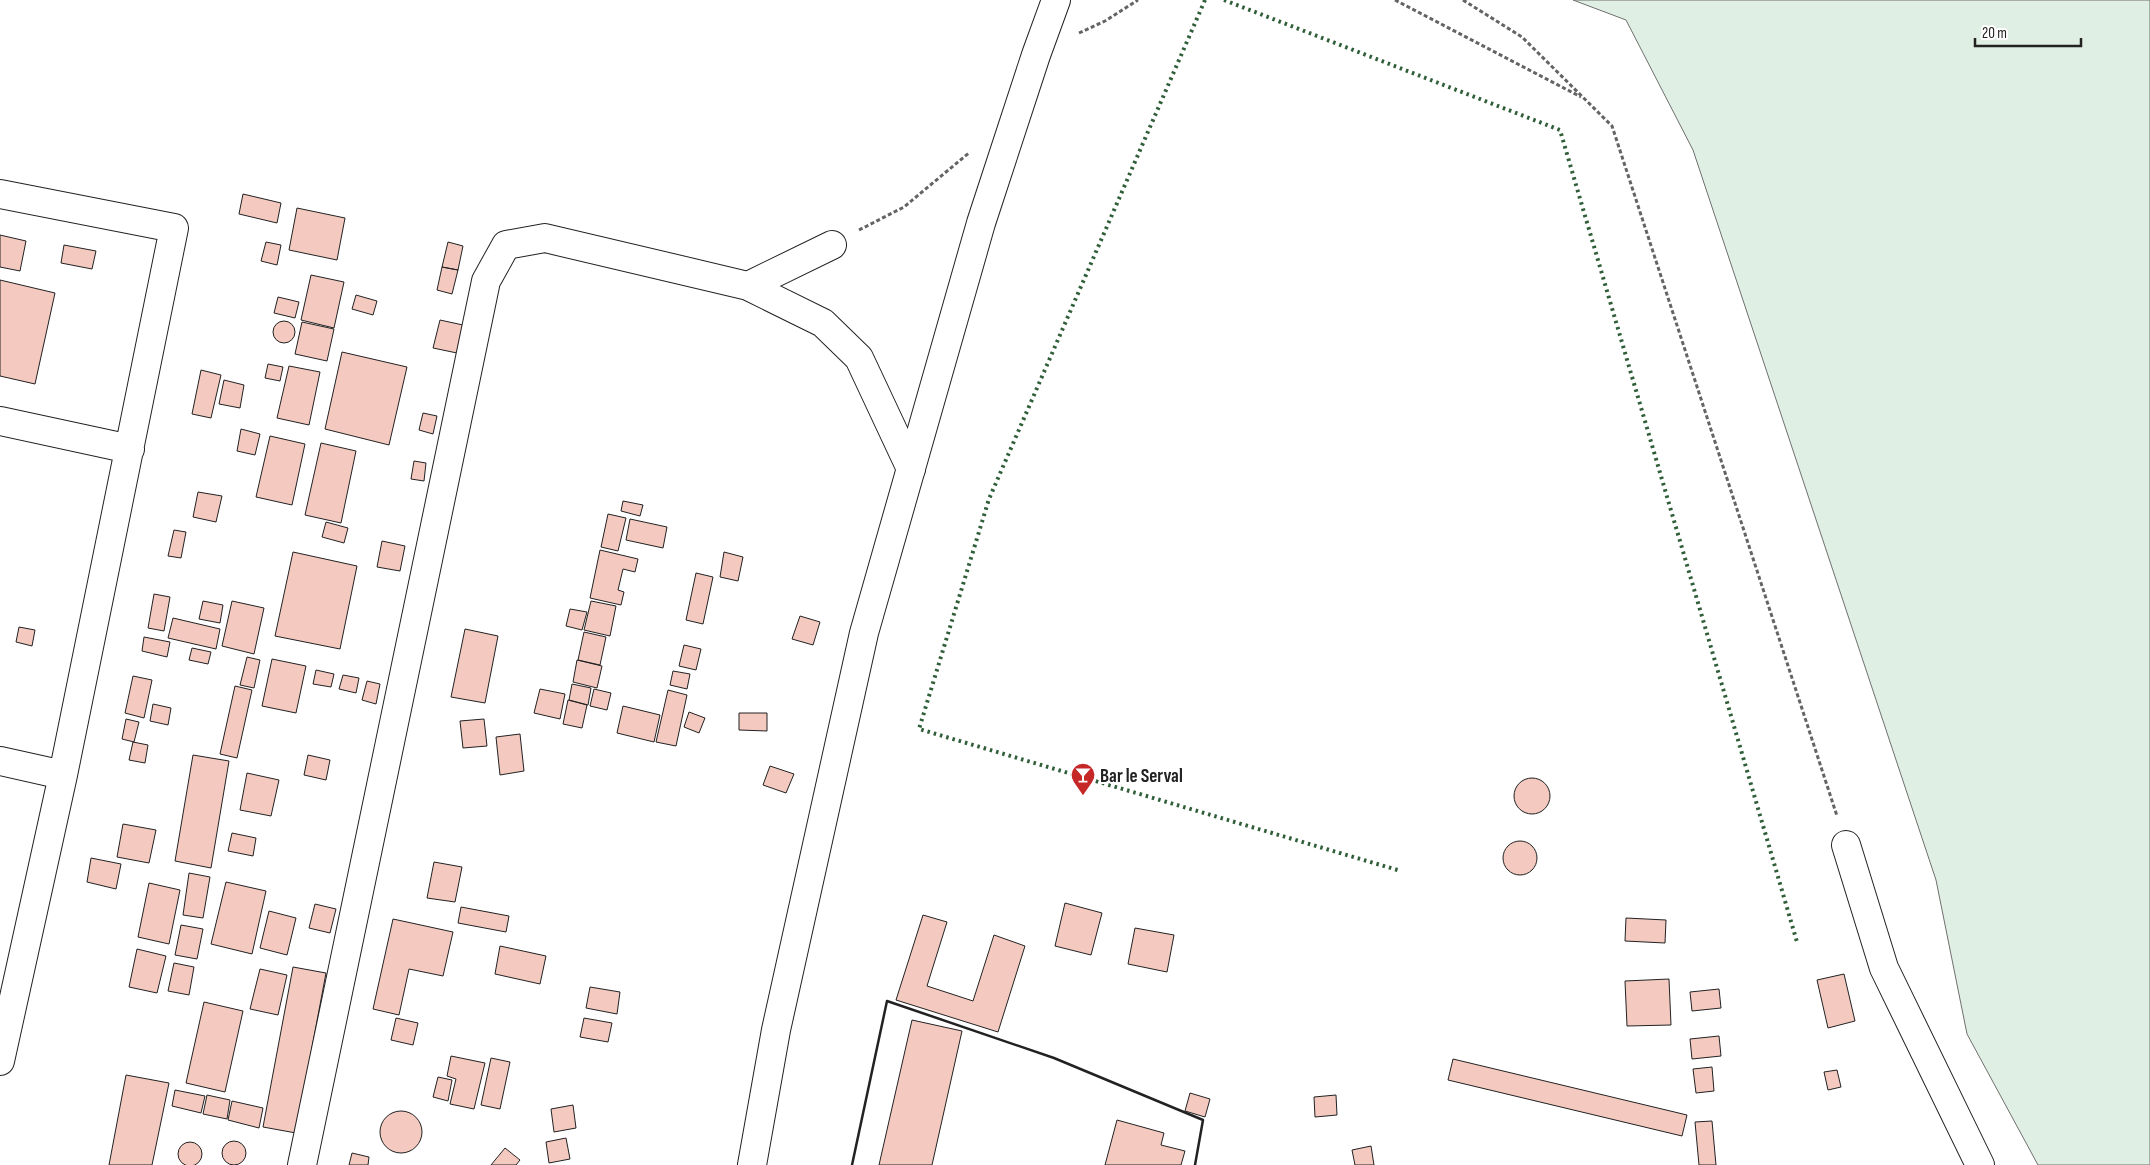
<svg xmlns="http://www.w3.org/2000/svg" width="2150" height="1165" font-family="'Sofia Sans Condensed',sans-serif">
<rect width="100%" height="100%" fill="#fff"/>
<path fill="#e0efe3" stroke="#6f6f6f" d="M1573,0H2150V1165H2038L1967,1034L1936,880L1693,150L1626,20Z"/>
<path fill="#f3c9c0" stroke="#222" d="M243,194L281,203L277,223L239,214Z
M297,208L345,218L337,260L289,250Z
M0,235L26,241L20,271L0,267Z
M266,242L281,245L277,265L261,261Z
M448,242L463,246L458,270L442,267Z
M64,245L96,251L92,269L61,263Z
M442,267L458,270L452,294L437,290Z
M311,275L344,282L334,328L301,320Z
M0,280L55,293L35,384L0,376Z
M356,295L377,301L373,315L352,309Z
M278,297L299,302L295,318L274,313Z
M440,320L463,325L457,353L433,348Z
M273 332a11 11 0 1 1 22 0a11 11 0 1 1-22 0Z
M302,322L334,329L327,361L295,354Z
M342,352L407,367L389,445L325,429Z
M268,364L283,367L280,381L265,378Z
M289,366L320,372L309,425L277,418Z
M201,370L221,375L211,418L192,414Z
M224,380L244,385L240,408L219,404Z
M423,413L437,416L433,434L419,430Z
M241,429L260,434L255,455L237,451Z
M270,436L305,444L292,505L256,497Z
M321,443L356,451L341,523L305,515Z
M414,461L426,463L424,481L411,479Z
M198,492L222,496L216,522L193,517Z
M623,501L643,505L640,516L621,511Z
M608,514L626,518L618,551L601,547Z
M630,519L667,527L663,548L626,540Z
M326,522L348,528L344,543L322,537Z
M174,530L186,532L181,558L168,556Z
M382,541L405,546L400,571L377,567Z
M600,550L638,559L635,572L623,569L618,590L624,592L621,605L590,598Z
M293,552L357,566L340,649L275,636Z
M724,552L743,557L738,581L720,577Z
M696,573L713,577L703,624L686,620Z
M154,594L170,597L164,631L148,628Z
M203,601L223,605L220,623L199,619Z
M232,601L264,608L254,654L222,646Z
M591,601L616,606L610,636L584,630Z
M570,609L587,612L582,630L566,626Z
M800,616L820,622L813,645L792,639Z
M173,618L220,629L216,649L168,638Z
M19,627L35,630L32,646L16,642Z
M465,629L498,636L485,703L451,697Z
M584,632L606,637L600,665L578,660Z
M144,637L170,642L167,657L142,651Z
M684,645L701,649L696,670L679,666Z
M192,648L211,652L208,664L189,660Z
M247,657L260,660L254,688L240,685Z
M272,659L306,666L296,713L262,706Z
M577,660L602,666L597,688L573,682Z
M316,670L334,674L331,687L313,684Z
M673,671L690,674L687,689L670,685Z
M343,675L359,678L356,693L339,689Z
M133,676L152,680L144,718L125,713Z
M367,681L380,684L376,704L362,700Z
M572,684L591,688L588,705L569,700Z
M235,686L252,690L237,758L220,754Z
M540,689L565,694L560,719L534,713Z
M594,689L611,693L607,710L590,706Z
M668,690L687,695L676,746L656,742Z
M568,700L587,705L582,728L563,724Z
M153,704L171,708L168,725L150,721Z
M623,706L660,715L654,742L617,733Z
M689,712L705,718L699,733L684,727Z
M739,713H767V731L739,730Z
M126,719L139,722L134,742L122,739Z
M484,719L487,746L463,748L460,721Z
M520,734L524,771L500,775L496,737Z
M133,742L148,745L145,763L129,760Z
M193,755L229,761L211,868L175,861Z
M308,755L330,760L326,780L304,775Z
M770,766L794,774L786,793L763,785Z
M247,773L279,780L271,816L240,810Z
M1514 796a18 18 0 1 1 36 0a18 18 0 1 1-36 0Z
M123,824L156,830L149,863L117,857Z
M232,833L256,838L253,856L228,851Z
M1503 858a17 17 0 1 1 34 0a17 17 0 1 1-34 0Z
M91,858L121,864L116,889L87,882Z
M434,862L462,867L455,902L427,898Z
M189,873L210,877L203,918L183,915Z
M226,882L266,891L252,954L211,944Z
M149,883L180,890L169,944L138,937Z
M1065,903L1102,913L1091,955L1055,946Z
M315,904L336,909L330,933L309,928Z
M461,907L509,916L506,932L458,923Z
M269,911L296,918L287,955L260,948Z
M923,915L947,922L927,986L973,1001L994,935L1025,946L998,1032L896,1000Z
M1626,918L1666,920L1665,943L1625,941Z
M393,919L453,932L443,976L409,969L399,1015L373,1009Z
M181,925L203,929L197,959L175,955Z
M1135,928L1174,935L1167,972L1128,964Z
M500,946L546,956L540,984L495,974Z
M137,949L166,956L157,993L129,987Z
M174,963L194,967L189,995L168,991Z
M293,967L326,973L296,1133L263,1127Z
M260,969L287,975L278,1015L250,1009Z
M1844,974L1855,1021L1828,1028L1817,980Z
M1669,979L1671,1025L1627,1026L1625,981Z
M590,987L620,992L617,1014L586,1008Z
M1719,989L1721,1008L1692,1011L1690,992Z
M204,1002L243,1011L225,1092L186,1083Z
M396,1018L418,1023L413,1045L391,1040Z
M584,1018L612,1023L608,1042L580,1037Z
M912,1020L962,1031L932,1165H879Z
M1719,1036L1721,1056L1692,1059L1690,1039Z
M451,1056L485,1063L474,1109L450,1104L456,1079L447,1076Z
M491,1058L510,1062L500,1109L481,1105Z
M1453,1059L1687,1115L1682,1136L1448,1080Z
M1712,1067L1714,1091L1696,1093L1693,1069Z
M1837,1070L1841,1087L1828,1090L1824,1072Z
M126,1075L169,1083L152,1165H109Z
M438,1077L452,1080L448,1101L433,1097Z
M175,1090L205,1096L201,1113L172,1106Z
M1190,1093L1210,1099L1205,1117L1185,1111Z
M207,1095L230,1100L227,1119L203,1114Z
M1336,1095L1337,1115L1315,1117L1314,1097Z
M232,1101L263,1108L259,1128L228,1120Z
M573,1105L576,1128L554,1132L551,1109Z
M380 1132a21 21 0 1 1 42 0a21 21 0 1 1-42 0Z
M1117,1120L1164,1133L1161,1145L1185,1151L1181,1165H1105Z
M1712,1121L1716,1165H1699L1695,1122Z
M566,1138L570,1159L549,1163L546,1142Z
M222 1153a12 12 0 1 1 24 0a12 12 0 1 1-24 0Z
M178 1154a12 12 0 1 1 24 0a12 12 0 1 1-24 0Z
M1371,1146L1374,1165H1355L1352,1150Z
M505,1148L520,1160L516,1165H491Z
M352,1153L369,1157L368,1165H349Z"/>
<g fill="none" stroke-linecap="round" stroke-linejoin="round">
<defs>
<path id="street" d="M0,194L174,228L63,775L0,1061
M748,286L832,245
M0,421L130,449
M0,761L63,775
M1846,845L1884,968L1980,1165
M302,1165L486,281L506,245L545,238L748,286L823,323L859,358L911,469"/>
<path id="primary" d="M752,1165L776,1030L864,633L981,223L1036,55L1056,0"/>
</defs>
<use href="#street" stroke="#222" stroke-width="30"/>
<use href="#primary" stroke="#222" stroke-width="30"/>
<path stroke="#646464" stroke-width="3" stroke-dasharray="4 2.5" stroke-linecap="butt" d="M1395,0L1581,97
M1463,0L1522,37L1612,126L1837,816
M1079,33L1105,21L1138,0
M859,230L904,207L970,152"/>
<use href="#street" stroke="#fff" stroke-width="28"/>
<use href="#primary" stroke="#fff" stroke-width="28"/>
<path stroke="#2f5e38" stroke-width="4" stroke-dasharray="2.5 4" stroke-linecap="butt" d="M1205,0L989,499L919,729L1401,871
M1224,0L1560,130L1797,942"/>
<path stroke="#222" stroke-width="2.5" d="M852,1165L887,1001L1054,1058L1203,1120L1195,1165"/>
</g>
<defs>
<symbol id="bar-pin" viewBox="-11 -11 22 30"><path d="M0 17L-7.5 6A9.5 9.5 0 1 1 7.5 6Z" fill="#c62828" stroke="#fff"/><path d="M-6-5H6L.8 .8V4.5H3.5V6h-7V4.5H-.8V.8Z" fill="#fff"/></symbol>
</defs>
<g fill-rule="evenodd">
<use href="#bar-pin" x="1069" y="761" width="28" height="38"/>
</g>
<g text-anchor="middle" stroke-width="4" stroke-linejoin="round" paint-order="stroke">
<g font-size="19" font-weight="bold" fill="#222" stroke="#fff" text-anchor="start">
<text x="1100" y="782">Bar le Serval</text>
</g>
</g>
<path d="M1975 38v8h106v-8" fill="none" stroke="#222222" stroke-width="2.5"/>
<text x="1982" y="38" font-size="15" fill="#222222" stroke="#ffffff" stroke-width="4" paint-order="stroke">20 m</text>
</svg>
